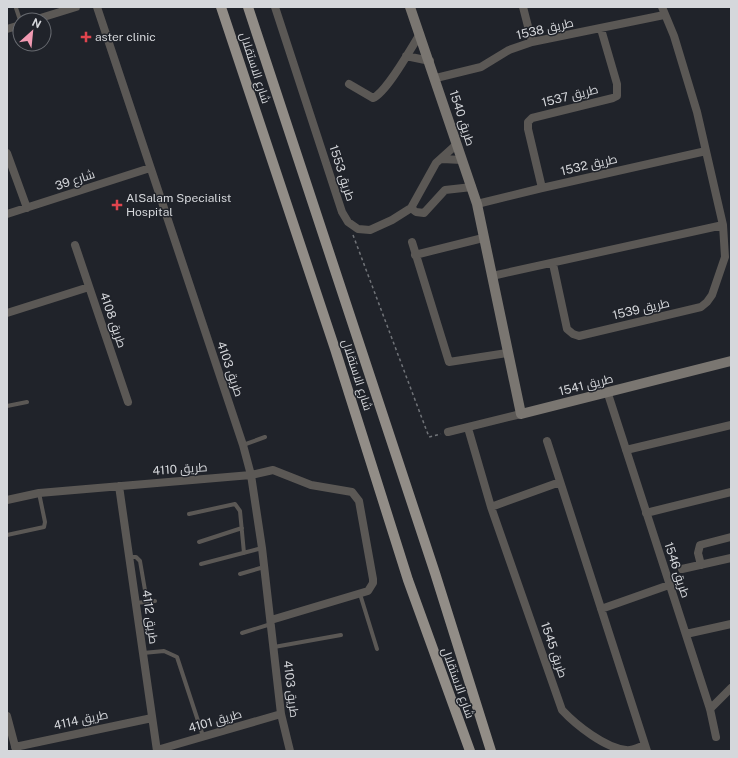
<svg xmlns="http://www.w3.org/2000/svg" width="738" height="758" font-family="'Public Sans',Cairo,sans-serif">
<rect width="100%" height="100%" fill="#20232a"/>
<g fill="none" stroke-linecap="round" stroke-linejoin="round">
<path stroke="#707378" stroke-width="1.5" stroke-dasharray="3 3" stroke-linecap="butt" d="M353,235L429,437L441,434"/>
<path stroke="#5b5855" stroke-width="4" d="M16,8L20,20
M7,406L27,402
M243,445L265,437
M189,514L235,504L240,511L244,553
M7,535L44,527L45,522L39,493
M199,542L242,528
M130,557H136L140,561L147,602
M201,564L262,548
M240,574L264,567
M360,594L377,649
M136,603L155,601
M242,633L271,624
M274,647L341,635
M143,653L164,651L177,657L203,736"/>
<path stroke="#5b5855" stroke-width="8" d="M97,7L243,445L251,475L262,548L281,714L290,751
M275,7L342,212L348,222L358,229L370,230L392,220L411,208L436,163L457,144
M523,7L532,42
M34,20L76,7
M7,29L20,25
M406,56L430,61
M436,78L481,67L509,50L532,42L664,15
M349,84L373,98C387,92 411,48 420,34
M7,153L27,208
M442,159L462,160
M542,188L528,129V122L532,118L613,98L617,96V84L601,29
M477,204L542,188L706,151
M411,208L416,212L424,213L445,190L472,187
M7,214L150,168
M412,242L449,362L507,353
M75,245L128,402
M415,255L483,238
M553,264L567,329L573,334L579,336L701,307L707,302L712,295L725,257L723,225L697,112L674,36L662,7
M492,276L723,225
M7,313L89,287
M608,394L710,709L716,737
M468,428L491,507L562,710C576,725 605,748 626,750C631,751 639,747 645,745
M448,432L521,414
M547,441L647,751
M626,450L731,425
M119,486L157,751
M7,500L39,493L251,475L273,470L311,485L352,492L359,501L373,579V583L368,591L271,620
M491,507L560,482
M646,513L731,492
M701,565L698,553L700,545L731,537
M682,569L731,558
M601,609L669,585
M686,634L731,624
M710,709L731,688
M7,716L16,750
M15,747L152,718
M157,750L281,714"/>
<path stroke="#7a7671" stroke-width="10" d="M410,7L477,204L521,414L731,361"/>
<path stroke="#928d87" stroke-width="10" d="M221,7L335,349L408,580L470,751
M248,7L435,573L491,751"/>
</g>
<g fill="#e0444e" stroke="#20232a" stroke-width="1.5">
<path d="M84 31h4v4h4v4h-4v4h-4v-4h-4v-4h4z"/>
<path d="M115 199h4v4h4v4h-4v4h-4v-4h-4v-4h4z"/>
</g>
<g text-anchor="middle" stroke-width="3" stroke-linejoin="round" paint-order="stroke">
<g font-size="12" fill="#d5d7db" stroke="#20232a">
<text transform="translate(545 29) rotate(-13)" y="4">طريق 1538</text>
<text transform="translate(255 68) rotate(72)" y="4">شارع الاستقلال</text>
<text transform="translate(570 96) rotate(-14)" y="4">طريق 1537</text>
<text transform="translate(462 118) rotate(72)" y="4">طريق 1540</text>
<text transform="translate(589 165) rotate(-13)" y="4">طريق 1532</text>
<text transform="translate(342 173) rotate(72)" y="4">طريق 1553</text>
<text transform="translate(75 180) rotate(-18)" y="4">شارع 39</text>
<text transform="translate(641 309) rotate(-13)" y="4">طريق 1539</text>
<text transform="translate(113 320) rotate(71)" y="4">طريق 4108</text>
<text transform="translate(230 369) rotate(71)" y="4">طريق 4103</text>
<text transform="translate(357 375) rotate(72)" y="4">شارع الاستقلال</text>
<text transform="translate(586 385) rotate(-14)" y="4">طريق 1541</text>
<text transform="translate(180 469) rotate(-4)" y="4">طريق 4110</text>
<text transform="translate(677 570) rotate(72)" y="4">طريق 1546</text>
<text transform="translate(150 617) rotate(82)" y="4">طريق 4112</text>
<text transform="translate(554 650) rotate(71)" y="4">طريق 1545</text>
<text transform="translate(458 683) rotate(70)" y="4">شارع الاستقلال</text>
<text transform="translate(291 689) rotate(83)" y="4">طريق 4103</text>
<text transform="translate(81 720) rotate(-12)" y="4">طريق 4114</text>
<text transform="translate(215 721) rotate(-16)" y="4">طريق 4101</text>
</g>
<g font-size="12" fill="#d5d7db" stroke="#20232a" text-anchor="start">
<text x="95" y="41">aster clinic</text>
<text x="126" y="202">AlSalam Specialist<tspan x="126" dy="14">Hospital</tspan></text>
</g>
</g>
<rect width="738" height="758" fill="none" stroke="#d5d7db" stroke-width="16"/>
<g transform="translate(32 32) rotate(27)"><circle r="19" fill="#20232a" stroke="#686b71"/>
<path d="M0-3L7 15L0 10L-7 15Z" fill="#f19ab2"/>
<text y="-6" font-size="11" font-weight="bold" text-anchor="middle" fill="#d5d7db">N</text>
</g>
</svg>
